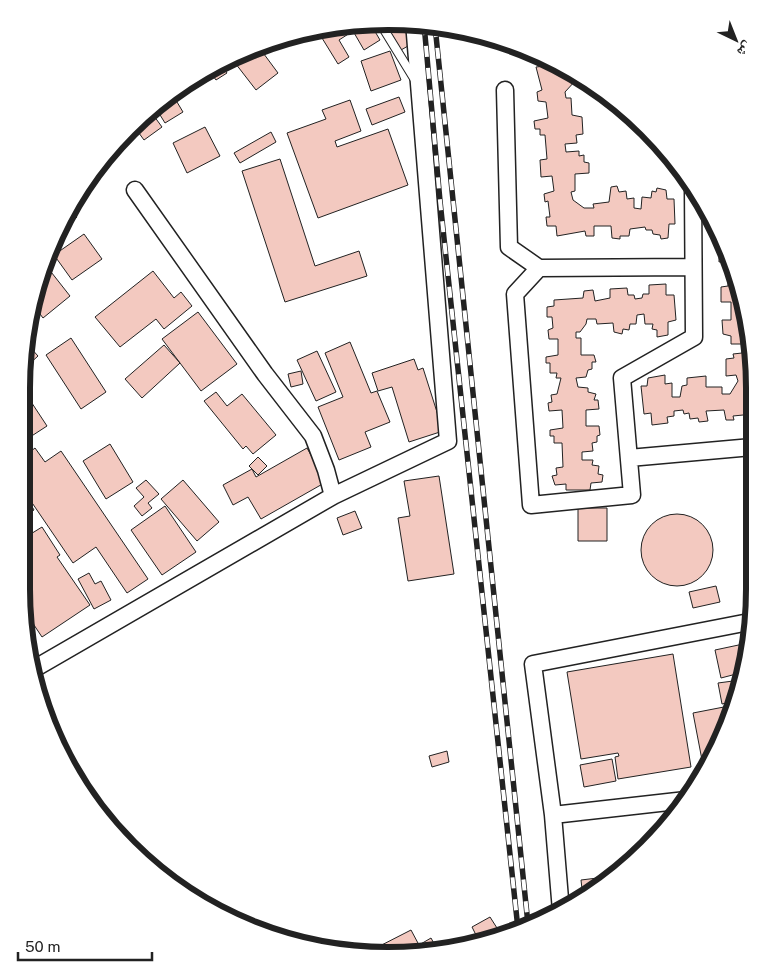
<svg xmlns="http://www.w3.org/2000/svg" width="776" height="977" font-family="'Public Sans','Noto Naskh Arabic',sans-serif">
<rect width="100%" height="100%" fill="#fff"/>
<path fill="#f3c9c0" stroke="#222" d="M405,22L408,46L401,50L385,23Z
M370,23L380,40L364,50L353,31L339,40L349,57L338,64L322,38L344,24Z
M258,46L278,73L256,90L232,59Z
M390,51L401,80L371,91L361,61Z
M546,58L582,79L576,80L565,92L566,98H571L572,115L582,117L583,134L576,135L577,143L565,144L566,152L579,151V156L584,155V162L589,163V173L575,174V191L571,192L573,200L584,208H594L593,204L609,202L611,187L617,186L619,192L626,191L627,199L634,198V208L641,209L642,197L651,198L652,191L656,192L657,188L666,190L667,199H674L675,224H669L668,238L661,239L660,235L653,234L652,230H646L645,227L630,229L629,236H620V239L612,238L611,226H594V236H586L585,231L557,236L556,226H547L546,217H550L548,201L545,202L544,194L554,191L552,176L541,177L540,160L547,159L545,135H540V129H535L534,121L548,118L546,102L538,101L537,92L542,90L536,67L545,66Z
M220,63L227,73L216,80L208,69Z
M174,97L183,112L165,123L157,110Z
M399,97L405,112L372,125L366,109Z
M350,100L361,131L335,141L337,147L388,129L408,185L318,218L287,133L326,119L322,110Z
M154,116L162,127L144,140L136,129Z
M205,127L220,156L187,173L173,143Z
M271,132L276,142L240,163L234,153Z
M280,159L315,266L359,251L367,276L285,302L242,171Z
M69,208L77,217L56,236Z
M84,234L102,259L72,280L54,255Z
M719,247H723L733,270H727L726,261L719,262Z
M44,263L70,296L43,318L34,306Z
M153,271L174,298L181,292L192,306L164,329L156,319L120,347L95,317Z
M728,281H737L742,293L754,364L753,414L733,416L734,420H726L724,410L706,411L708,421L699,422L698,418L690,419L689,413L684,414L683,410L674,411V416L667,417L668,423L652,425L651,413L644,414L641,386H647L648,378L665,375V384L672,383V397H680L682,386L687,385V378L706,376V387H722V394H730L738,381L736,375L726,376V359L734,358L733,354L742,353V344H731V336L723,334L722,320H731V302H721V287L728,286Z
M666,284V295H674L676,320L668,322V335L657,337V330L652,329L653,324H645L644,314L637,315L636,324H630L629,330L623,329L622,334L614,332L613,323L597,324L596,319H587L586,324L580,332H576V338H581V355H594L596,362H592V369L588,370L586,377L576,378L578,387L588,388V392L596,394L594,400H598L599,409L586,410V426H599L600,435L597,436V442L592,443L593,451L582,452V460H593L592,465L599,466L598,474L603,475L602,482L591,483L590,490H566V484L555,485L552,476L557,475L556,468L563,467L562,443H554V436H550V430L563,428L562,410L549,411L548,403L552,402L551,395L557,394L561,378H556L557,373H550V363H546V357L558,355V339H549L548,330L553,328L552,317H547V307L554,306V300L583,298L584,291L593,290L595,301L610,298V289L627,288L628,295H634L635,299L642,298L643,294H649V285Z
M198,312L237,364L201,391L162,339Z
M71,338L106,392L81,409L46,355Z
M350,342L371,393L377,391L390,422L365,432L371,447L339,460L318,407L343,397L325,353Z
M164,345L180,363L142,398L125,379Z
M29,346L38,356L27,366L23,361L25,350Z
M317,351L336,392L316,401L297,360Z
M414,359L418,370L423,368L443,431L409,442L392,387L378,391L372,373Z
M301,371L303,384L291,387L288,374Z
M22,388L47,426L27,439L22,431Z
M216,392L227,406L242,394L276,435L253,454L246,446L243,449L204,401Z
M110,444L133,482L106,499L83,461Z
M35,448L45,462L61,451L148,579L127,593L96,547L73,563L22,488V458Z
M307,448L326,482L261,519L248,497L233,505L223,485L252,469L256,477Z
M258,457L267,466L258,475L249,466Z
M439,476L454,574L408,581L398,518L410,516L404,481Z
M146,480L159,494L148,503L152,508L142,516L134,506L144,497L136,488Z
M183,480L219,522L197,541L161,499Z
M22,489L34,510L21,518Z
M165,506L196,552L162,575L131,530Z
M578,508H607V541H578Z
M355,511L362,528L343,535L337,518Z
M641 550a36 36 0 1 1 72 0a36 36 0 1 1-72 0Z
M42,527L60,555L57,557L90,605L42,637L24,610L21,589V540Z
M89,573L95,584L101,581L111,600L94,609L78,579Z
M716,586L720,602L693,608L689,592Z
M748,643V660L744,672L721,678L715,650Z
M673,654L691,767L618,779L615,757L619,756L618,753L581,759L567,672Z
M733,681L735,701L722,704L718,683Z
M729,706L731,716L727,730L710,759L702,760L693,713Z
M447,751L449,762L432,767L429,756Z
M612,759L616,781L584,787L580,765Z
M614,876L583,898L581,880Z
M490,917L497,928L478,939L472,927Z
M411,930L419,945L431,938L437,949L388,956L366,953Z"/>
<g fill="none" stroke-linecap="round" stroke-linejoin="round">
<defs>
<path id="service" d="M380,23L415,80"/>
<path id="minor" d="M505,90L509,247L539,268L693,267
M135,190L265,374L313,436L326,470L333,496
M539,268L515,294L531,505L632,495L622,378L694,337L693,187
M629,458L752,447
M32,670L333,496L448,441L414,22
M553,815L533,664L749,622
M561,911L553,815L686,800"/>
</defs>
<use href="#service" stroke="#222" stroke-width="10"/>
<use href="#minor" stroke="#222" stroke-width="19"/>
<use href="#service" stroke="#fff" stroke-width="8"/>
<use href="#minor" stroke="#fff" stroke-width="16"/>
<defs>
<path id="rail" d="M424,24L440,201L518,929
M435,26L528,924"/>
</defs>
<use href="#rail" stroke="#222" stroke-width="5.5"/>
<use href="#rail" stroke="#fff" stroke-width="4" stroke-dasharray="11" stroke-linecap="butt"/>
</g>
<path d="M0 0H776V977H0ZM388 30H388A358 358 0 0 1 746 388V589A358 358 0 0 1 388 947H388A358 358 0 0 1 30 589V388A358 358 0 0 1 388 30Z" fill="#fff" fill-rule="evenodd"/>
<path fill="none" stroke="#222" stroke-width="6" d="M388 30H388A358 358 0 0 1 746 388V589A358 358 0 0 1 388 947H388A358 358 0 0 1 30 589V388A358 358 0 0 1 388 30Z"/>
<g transform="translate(736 40) rotate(137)" stroke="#ffffff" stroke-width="4" paint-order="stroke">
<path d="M0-4L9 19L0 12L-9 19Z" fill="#222222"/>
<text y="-8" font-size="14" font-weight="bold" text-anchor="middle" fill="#222222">ش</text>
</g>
<path d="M18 952v8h134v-8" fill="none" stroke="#222222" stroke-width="2.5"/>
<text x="25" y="952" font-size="15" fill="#222222" stroke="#ffffff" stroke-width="4" paint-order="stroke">50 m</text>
</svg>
